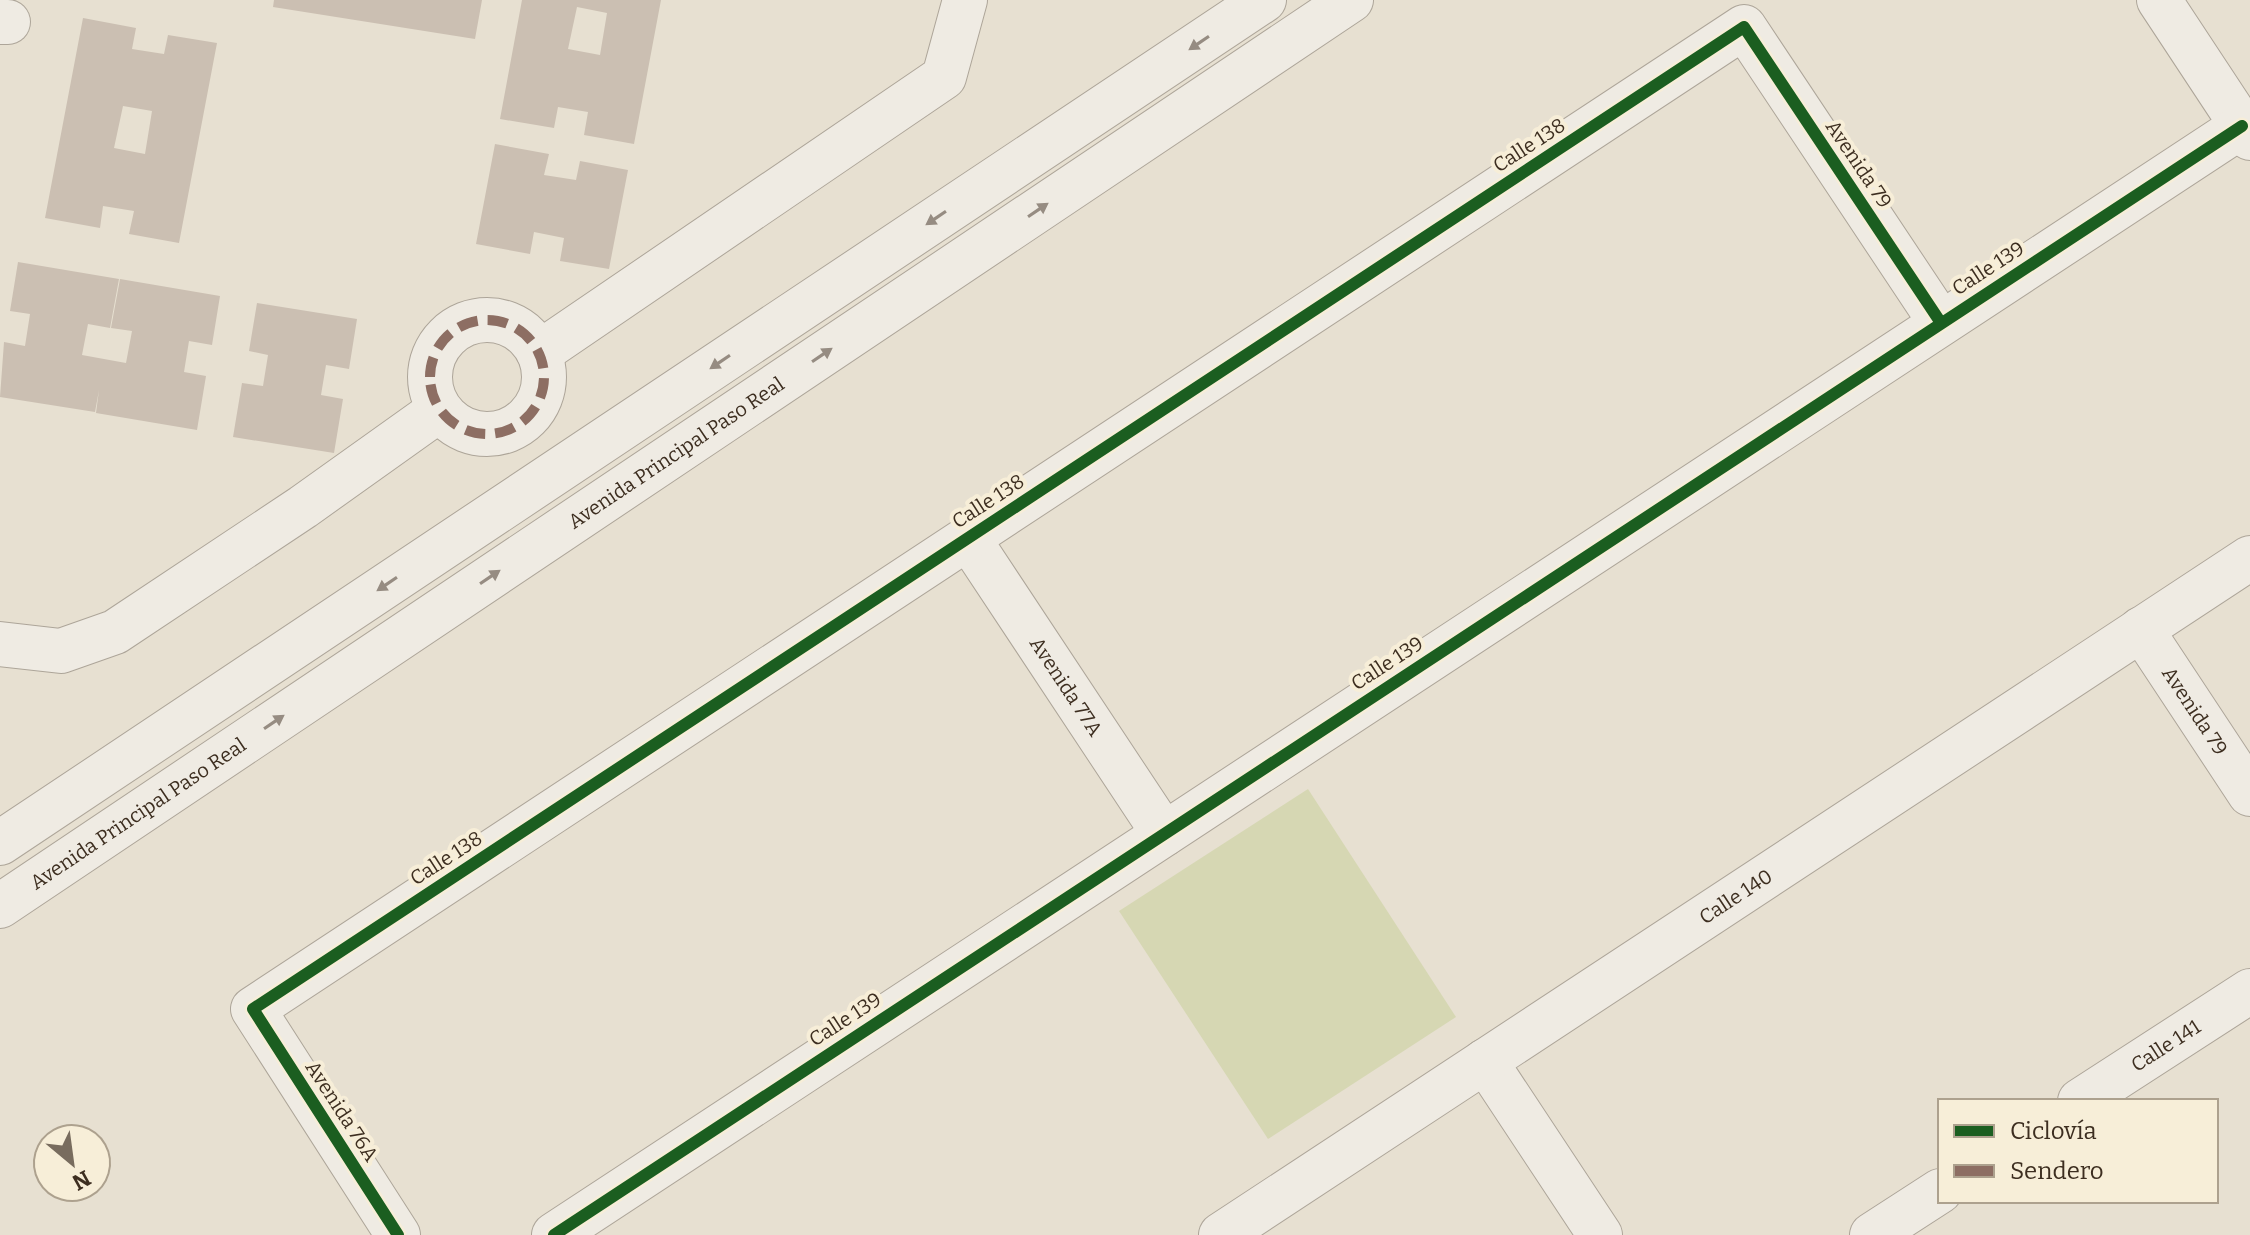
<svg xmlns="http://www.w3.org/2000/svg" width="2250" height="1235" font-family="Bitter,serif">
<rect width="100%" height="100%" fill="#e7e0d1"/>
<path fill="#d6d7b3" d="M1308,789L1456,1017L1268,1139L1119,911Z"/>
<path fill="#cbbfb2" fill-rule="evenodd" d="M274,0H482L475,39L273,7Z
M522,0H661L634,144L584,135L588,112L558,107L554,128L500,119ZM577,7L607,13L600,55L568,49Z
M83,18L136,28L132,49L164,54L168,35L217,43L179,243L129,234L134,211L103,206L100,228L45,218ZM123,106L152,111L145,154L114,148Z
M495,144L549,154L544,175L576,180L580,161L628,170L609,269L560,261L564,238L534,232L530,254L476,244Z
M18,262L119,279L110,328L88,324L82,355L126,363L132,331L111,328L120,279L220,296L212,345L189,341L184,372L206,376L197,430L96,413L99,390L95,412L0,397L4,342L25,346L30,314L10,311Z
M257,303L357,319L349,369L326,365L321,395L343,399L334,453L233,437L242,383L263,386L268,355L249,351Z"/>
<g fill="none" stroke-linecap="round" stroke-linejoin="round">
<defs>
<g id="minor">
<path d="M2159,0L2250,138"/>
<path d="M0,22H8"/>
<circle cx="487" cy="377" r="57"/>
<path d="M539,353L944,77L965,0"/>
<path id="s1" d="M968,538L1164,834"/>
<path id="s2" d="M2141,629L2250,794"/>
<path d="M0,644L61,651L115,632L303,507L439,410"/>
<path d="M0,843L1264,0"/>
<path id="s3" d="M0,906L1351,0"/>
<path d="M1485,1061L1600,1235"/>
<path id="s4" d="M2080,1101L2250,991"/>
<path d="M398,1235L253,1009L1744,27L1941,323"/>
<path d="M554,1235L2242,126"/>
<path id="s5" d="M1221,1235L2250,558"/>
<path d="M1872,1235L1940,1191"/>
</g>
</defs>
<use href="#minor" stroke="#ada599" stroke-width="46"/>
<use href="#minor" stroke="#efebe3" stroke-width="44"/>
<path stroke="#8d6e63" stroke-width="10" stroke-dasharray="20 10" stroke-linecap="butt" d="M430 377a57 57 0 1 1 114 0a57 57 0 1 1-114 0Z"/>
<defs>
<path id="cycleway" d="M398,1235L253,1009L1744,27L1941,323
M554,1235L2242,126"/>
</defs>
<use href="#cycleway" stroke="#f7eed8" stroke-width="17"/>
<use href="#cycleway" stroke="#1b5e20" stroke-width="12"/>
</g>
<defs><path id="oneway-solid" d="M-6-.8H1V-3.2L6.5 0L1 3.2V.8H-6Z" transform="scale(2)"/></defs>
<g fill="#968c82">
<use href="#oneway-solid" transform="translate(1199 43) rotate(146)"/>
<use href="#oneway-solid" transform="translate(1038 210) rotate(-34)"/>
<use href="#oneway-solid" transform="translate(936 218) rotate(146)"/>
<use href="#oneway-solid" transform="translate(822 355) rotate(-34)"/>
<use href="#oneway-solid" transform="translate(720 362) rotate(146)"/>
<use href="#oneway-solid" transform="translate(490 577) rotate(-34)"/>
<use href="#oneway-solid" transform="translate(387 584) rotate(146)"/>
<use href="#oneway-solid" transform="translate(274 722) rotate(-34)"/>
</g>
<g text-anchor="middle" stroke-width="8" stroke-linejoin="round" paint-order="stroke">
<g font-size="20" fill="#3d2e20" stroke="#f7eed8">
<text transform="translate(1529 145) rotate(-33)" y="7">Calle 138</text>
<text transform="translate(1859 164) rotate(56)" y="7">Avenida 79</text>
<text transform="translate(1988 268) rotate(-33)" y="7">Calle 139</text>
<text dy="7" stroke="none"><textPath href="#s3" startOffset="814">Avenida Principal Paso Real</textPath></text>
<text transform="translate(988 501) rotate(-33)" y="7">Calle 138</text>
<text transform="translate(1387 663) rotate(-33)" y="7">Calle 139</text>
<text dy="7" stroke="none"><textPath href="#s1" startOffset="178">Avenida 77A</textPath></text>
<text dy="7" stroke="none"><textPath href="#s2" startOffset="98">Avenida 79</textPath></text>
<text dy="7" stroke="none"><textPath href="#s3" startOffset="166">Avenida Principal Paso Real</textPath></text>
<text transform="translate(446 858) rotate(-33)" y="7">Calle 138</text>
<text dy="7" stroke="none"><textPath href="#s5" startOffset="616">Calle 140</textPath></text>
<text transform="translate(845 1019) rotate(-33)" y="7">Calle 139</text>
<text dy="7" stroke="none"><textPath href="#s4" startOffset="102">Calle 141</textPath></text>
<text transform="translate(342 1111) rotate(57)" y="7">Avenida 76A</text>
</g>
</g>
<rect x="1938" y="1099" width="280" height="104" fill="#f7eed8" stroke="#ada18e" stroke-width="2"/>
<rect x="1954" y="1125" width="40" height="12" fill="#1b5e20" stroke="#ada18e" stroke-width="2"/>
<text x="2010" y="1139" font-size="24" fill="#3d2e20">Ciclovía</text>
<rect x="1954" y="1165" width="40" height="12" fill="#8d6e63" stroke="#ada18e" stroke-width="2"/>
<text x="2010" y="1179" font-size="24" fill="#3d2e20">Sendero</text>
<g transform="translate(72 1163) rotate(151)"><circle r="38" fill="#f7eed8" stroke="#ada18e" stroke-width="2"/>
<path d="M0-6L14 30L0 20L-14 30Z" fill="#786c5e"/>
<text y="-12" font-size="22" font-weight="bold" text-anchor="middle" fill="#3d2e20">N</text>
</g>
</svg>
